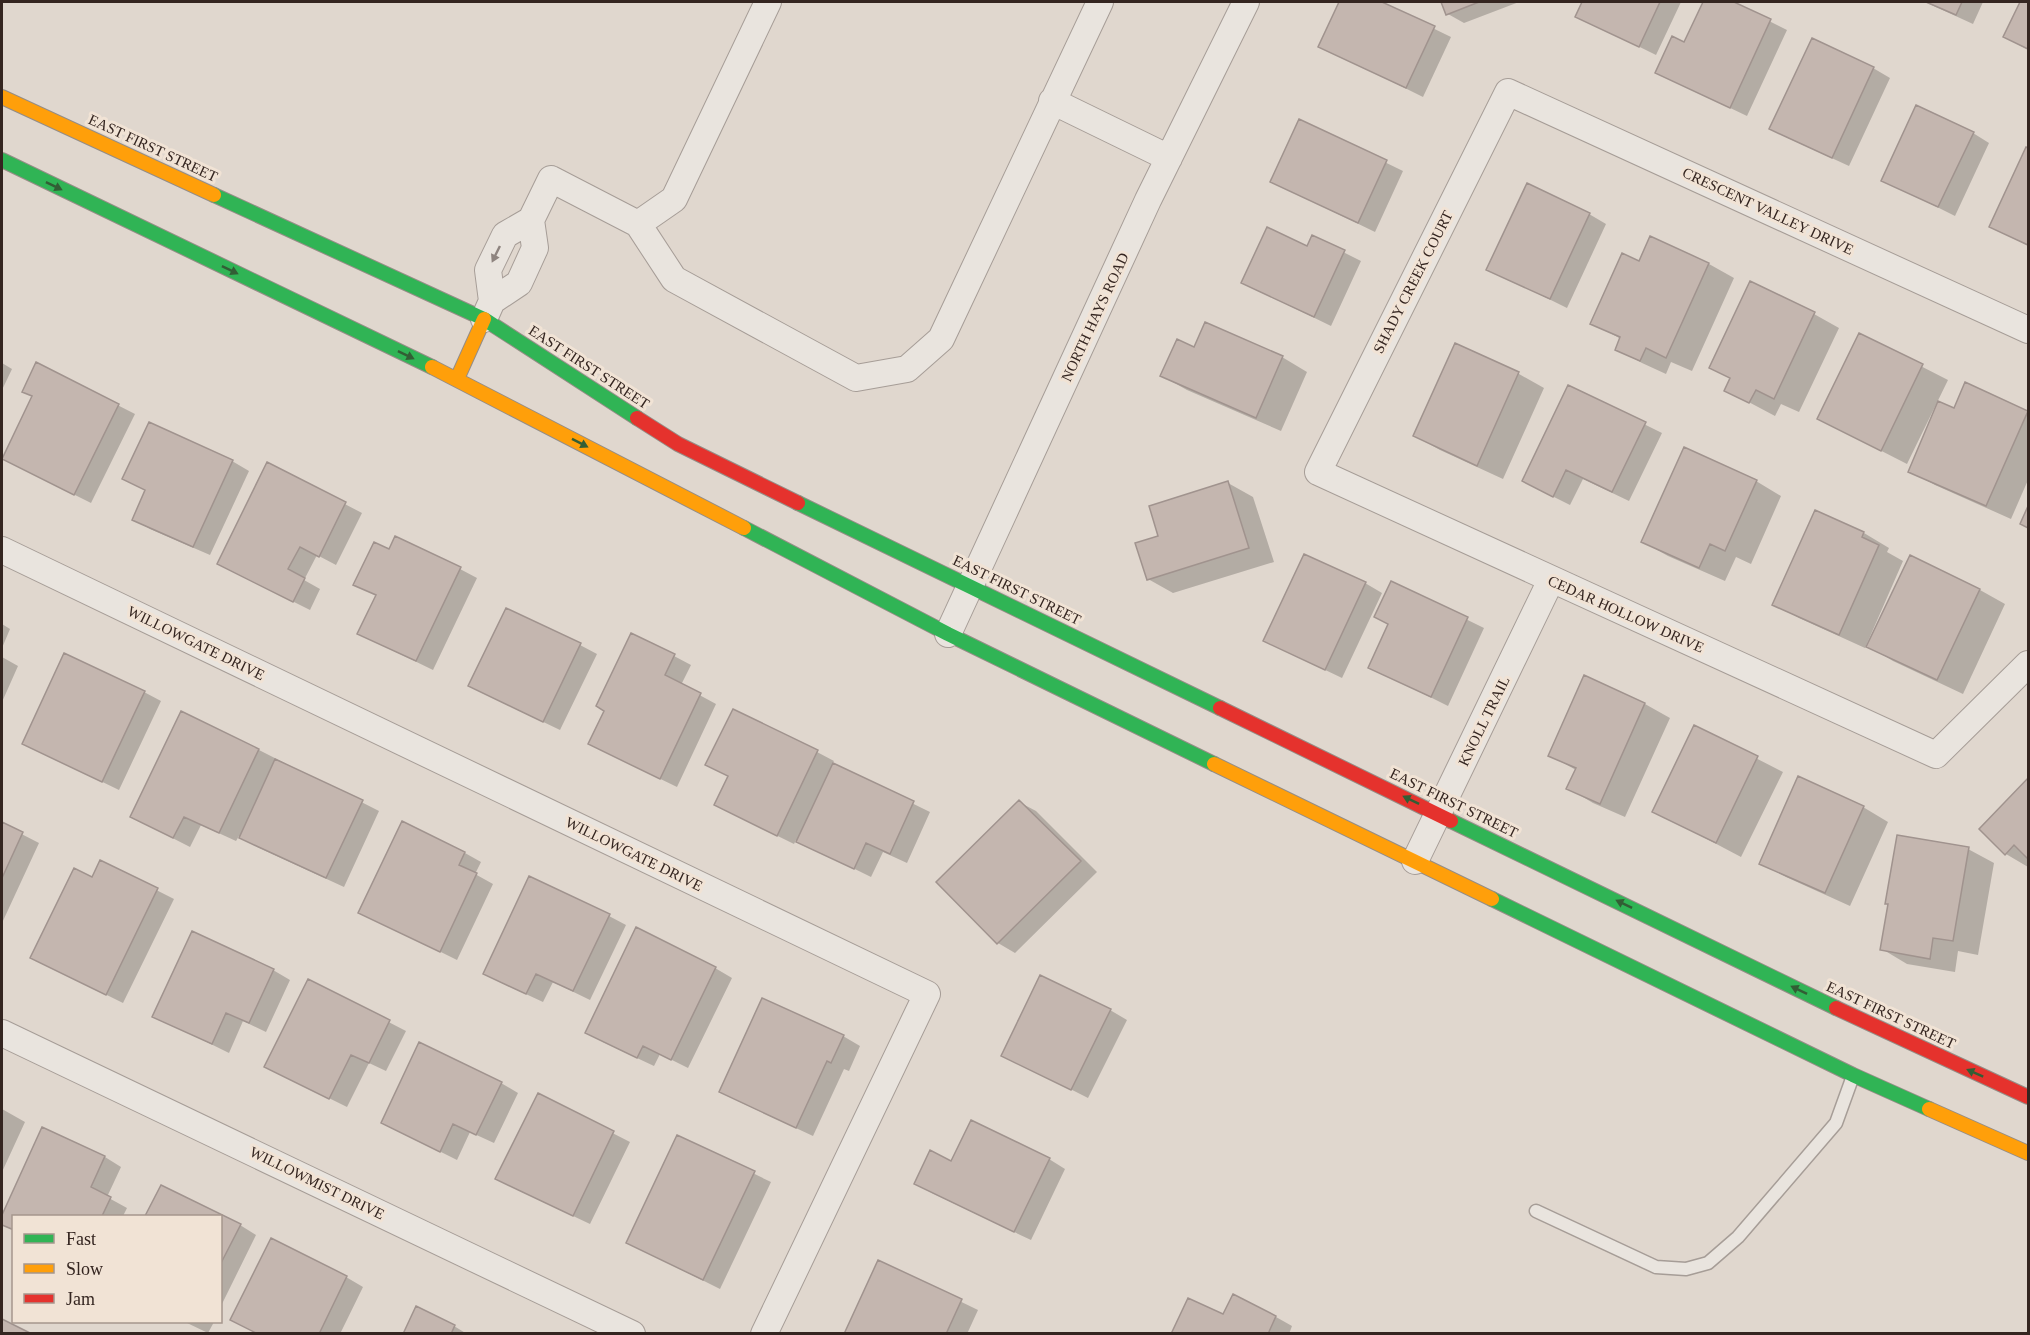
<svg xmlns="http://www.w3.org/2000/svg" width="2030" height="1335" font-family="'Times New Roman',serif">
<rect width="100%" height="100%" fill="#e0d7ce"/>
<path fill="#0003" d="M1341,2H1379L1451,37L1423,97L1320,46Z
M1443,2H1519L1464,23L1448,14Z
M1583,2H1681L1656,55L1577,16Z
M1705,2H1731L1787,30L1747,116L1657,73L1685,44Z
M1925,2H1983L1973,24Z
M2021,2H2028V50L2005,37Z
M1873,68L1890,78L1849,166L1788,138Z
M1300,121L1403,171L1375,232L1272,182Z
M1973,133L1989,143L1955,216L1883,180Z
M2027,149L2028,150V246L1991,226Z
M1589,214L1606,224L1567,308L1488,269Z
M1313,237L1361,261L1331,326L1243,283L1308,248Z
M1640,263L1709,264L1734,278L1692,371L1671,362L1666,374L1642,363L1617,349L1621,339L1592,323Z
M1814,314L1839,328L1799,412L1781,404L1775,416L1726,390L1732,379L1711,367Z
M1860,335L1948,380L1907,464L1819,419Z
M1456,345L1519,374L1544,388L1503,479L1440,450L1415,436Z
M1195,349L1282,357L1307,372L1281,431L1187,390L1162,376Z
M2,363L12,369L2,390Z
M37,364L135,414L91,503L19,467L33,397Z
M1965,384L2028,413V480L2011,519L1935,485L1910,471L1954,410Z
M1569,387L1662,433L1629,501L1583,479L1570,505L1540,490Z
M232,461L249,471L210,555L150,529L134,519L147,491L124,479Z
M268,464L362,513L336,565L317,555L304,580L320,589L310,610L236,573Z
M1756,481L1781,496L1751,564L1736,557L1725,581L1668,556L1643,542Z
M1228,483L1253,497L1274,562L1173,593L1148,579L1160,537Z
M1815,512L1864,533L1889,548L1887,552L1903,561L1865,648L1799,618L1774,604Z
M390,551L460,569L477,578L433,670L359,634L377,596L355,584Z
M1910,557L1980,590L2005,604L1963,694L1893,661L1868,646Z
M1365,583L1382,593L1342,678L1265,641Z
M1392,583L1484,628L1448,706L1370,667L1389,625Z
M2,624L10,629L2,648Z
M580,645L597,654L560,730L487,695Z
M674,656L691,665L681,685L716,704L677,787L607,753Z
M2,657L18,666L2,702Z
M1585,677L1645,704L1670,718L1625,817L1593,803L1568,788L1576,770L1549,755Z
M144,692L161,701L119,790L24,744Z
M1695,727L1783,772L1741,857L1654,811Z
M259,750L379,811L344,887L257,847L239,836L236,841L201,825L190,847L149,826Z
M817,752L834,761L832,764L930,812L907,863L883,852L871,877L796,840L794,844L733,814L730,777Z
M2028,780V867L2006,854L1981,829Z
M1019,802L1036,811L1097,872L1015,953L998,943L938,882Z
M1863,807L1888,822L1850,906L1786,877L1761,863Z
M2,824L39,843L2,923Z
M1968,849L1994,863L1978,955L1958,951L1955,972L1907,964L1882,949Z
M465,853L481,862L475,874L493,884L457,960L360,912Z
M101,862L174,899L123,1003L32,958L93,879Z
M609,916L626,925L590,1000L553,982L543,1002L502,983Z
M715,968L732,978L688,1068L660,1054L654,1066L603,1042Z
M273,970L290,980L266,1032L243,1021L229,1053L154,1016Z
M309,981L406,1031L386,1071L369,1063L347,1107L266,1067Z
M1110,1010L1127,1020L1088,1098L1003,1055Z
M843,1036L860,1046L849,1071L844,1069L813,1136L738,1101Z
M501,1083L518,1093L494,1143L470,1132L457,1160L383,1123Z
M538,1095L630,1142L590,1224L514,1188Z
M2,1109L25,1122L2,1172Z
M42,1129L105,1157L121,1167L107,1197L127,1208L123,1216H14V1230L2,1223V1219Z
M678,1137L771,1182L720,1289L628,1243Z
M1049,1159L1065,1169L1031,1240L932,1193L951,1163Z
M161,1187L240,1225L256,1235L220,1308V1216H147Z
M879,1262L978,1310L967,1334H846Z
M346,1277L363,1287L340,1334H258Z
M416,1308L454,1326L467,1334H404Z
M1276,1317L1292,1326L1289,1334H1172Z
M185,1322H214L208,1333Z"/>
<path fill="#c4b6af" stroke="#a0938e" stroke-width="1.5" d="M1339,2H1382L1435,26L1406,88L1318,47Z
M1441,2H1479L1446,15Z
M1582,2H1660L1639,47L1575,17Z
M1703,2H1734L1771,19L1730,108L1655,73L1672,36L1684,42Z
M1926,2H1962L1956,15Z
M2020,2H2028V49L2003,37Z
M1812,38L1874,67L1832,158L1769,129Z
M1916,105L1974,132L1938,207L1881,181Z
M1299,119L1387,160L1358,223L1270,182Z
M2026,147L2028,148V245L1989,227Z
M1527,183L1590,213L1550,299L1486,270Z
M1267,227L1307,246L1312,235L1345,250L1314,317L1241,283Z
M1650,236L1709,263L1666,358L1646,348L1640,361L1615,350L1620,337L1590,324L1622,253L1639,261Z
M1750,281L1815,312L1774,399L1756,390L1749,403L1724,391L1730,378L1709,368Z
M1205,322L1283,356L1256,418L1160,376L1177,339L1194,347Z
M1859,333L1923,364L1881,451L1817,419Z
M1455,343L1519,372L1477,466L1413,436Z
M36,362L119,404L74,495L2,459L32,396L22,392Z
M1965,382L2028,411L1986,506L1908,472L1938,401L1954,408Z
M1568,385L1646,422L1612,492L1566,470L1553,497L1522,481Z
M149,422L233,460L193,547L132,520L145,490L122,479Z
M1684,447L1757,480L1725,551L1710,544L1699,568L1641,542Z
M267,462L346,502L319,557L300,547L288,569L305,578L293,602L217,564Z
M1228,481L1249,548L1147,580L1135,543L1158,536L1149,506Z
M2028,506V528L2020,524Z
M1815,510L1864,532L1862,537L1879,545L1839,635L1772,605Z
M395,536L461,567L416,661L357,634L376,595L353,585L374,542L389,549Z
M1304,554L1366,582L1325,670L1263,641Z
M1910,555L1980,589L1937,680L1866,647Z
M1391,581L1468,617L1431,697L1368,668L1388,624L1374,617Z
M506,608L581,643L543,722L468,686Z
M631,633L675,654L665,675L701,693L660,779L588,744L604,711L596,706Z
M64,653L145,691L102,782L22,744Z
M1584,675L1645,703L1600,804L1566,789L1576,768L1548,756Z
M733,709L818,750L777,836L714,805L728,776L705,765Z
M181,711L259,749L219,833L184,817L173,838L130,817Z
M1694,725L1758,756L1716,843L1652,812Z
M275,759L363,800L326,878L239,838Z
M833,763L914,801L890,854L866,843L854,869L796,842Z
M1798,776L1864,806L1825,893L1759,864Z
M2028,778V859L2014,845L2005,855L1979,829Z
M1019,800L1081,861L997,944L936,882Z
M402,821L465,852L459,865L477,873L440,952L358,913Z
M2,822L23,832L2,878Z
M1897,835L1969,847L1953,941L1933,938L1930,959L1880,950L1888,904H1885Z
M100,860L158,888L106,995L30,958L74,868L92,877Z
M529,876L610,914L573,991L536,974L526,994L483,974Z
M636,927L716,967L671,1060L643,1046L637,1058L585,1033Z
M192,931L274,969L249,1023L226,1013L212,1044L152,1017Z
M1040,975L1111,1009L1071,1090L1001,1056Z
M308,979L390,1020L369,1063L351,1055L329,1099L264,1067Z
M762,998L844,1035L831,1063L827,1061L796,1128L719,1092Z
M419,1042L502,1082L476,1135L453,1124L440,1152L381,1123Z
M538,1093L614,1131L573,1216L495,1179Z
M971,1120L1050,1158L1014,1232L914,1184L930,1150L951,1161Z
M42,1127L105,1156L91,1187L111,1197L102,1216H14V1230L2,1225V1215Z
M677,1135L755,1171L703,1280L626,1243Z
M161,1185L241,1224L220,1265V1216H145Z
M271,1238L347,1276L319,1334H258L230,1320Z
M878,1260L962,1299L946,1334H844Z
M1233,1294L1276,1316L1268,1334H1171L1188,1298L1223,1314Z
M416,1306L455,1325L451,1334H403Z
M2,1319L32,1334H2Z"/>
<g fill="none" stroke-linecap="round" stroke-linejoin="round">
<defs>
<path id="lane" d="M1536,1211L1656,1267L1686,1269L1708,1263L1738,1237L1836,1123L1853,1076"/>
<path id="street" d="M1052,101L1169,158
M638,224L674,199L768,2
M492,301L519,283L535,248L531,220
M484,319L492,301L488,270L505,235L531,220L551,179L638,224L674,279L856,378L907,369L941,339L1100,2
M2028,330L1508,92L1318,472L1936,755L2028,664
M2,550L927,994L764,1334
M948,634L1148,200L1246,2
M1415,861L1551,580
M2,1033L632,1334"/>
<path id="fast" d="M2,160L432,367
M214,195L484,319L637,418
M798,503L1220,708
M744,528L948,634L1214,764
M1451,821L1836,1008
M1492,899L1853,1075L1929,1109"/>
<path id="slow" d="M2,97L214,195
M432,367L744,528
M457,379L484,319
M1214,764L1492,899
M1929,1109L2028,1153"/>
<path id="jam" d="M637,418L678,444L798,503
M1220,708L1451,821
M1836,1008L2028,1097"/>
</defs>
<use href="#lane" stroke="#a69d97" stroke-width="15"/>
<use href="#street" stroke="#a69d97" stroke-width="28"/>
<use href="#fast" stroke="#958d86" stroke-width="16"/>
<use href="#slow" stroke="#958d86" stroke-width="16"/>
<use href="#jam" stroke="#958d86" stroke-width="16"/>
<use href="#lane" stroke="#e9e4de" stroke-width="12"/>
<use href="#street" stroke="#e9e4de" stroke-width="26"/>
<use href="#fast" stroke="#30b455" stroke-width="14"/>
<use href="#slow" stroke="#ff9f0a" stroke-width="14"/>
<use href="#jam" stroke="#e5322d" stroke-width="14"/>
</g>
<defs><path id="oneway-solid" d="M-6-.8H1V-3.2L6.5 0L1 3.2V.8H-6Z" transform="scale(1.5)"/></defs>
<g fill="#325e35">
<use href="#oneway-solid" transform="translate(54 186) rotate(26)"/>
<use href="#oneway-solid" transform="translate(230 270) rotate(26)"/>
<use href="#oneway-solid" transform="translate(406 355) rotate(26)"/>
<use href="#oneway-solid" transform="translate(580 443) rotate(27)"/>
<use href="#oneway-solid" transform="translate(1411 800) rotate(-154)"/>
<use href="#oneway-solid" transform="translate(1624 904) rotate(-154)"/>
<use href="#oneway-solid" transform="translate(1799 990) rotate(-154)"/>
<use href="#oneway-solid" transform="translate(1975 1073) rotate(-156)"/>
</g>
<use fill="#8e847f" href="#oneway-solid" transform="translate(496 254) rotate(116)"/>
<g text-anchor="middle" stroke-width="6" stroke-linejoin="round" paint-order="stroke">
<g font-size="15" fill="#342520" stroke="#f1e3d5">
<text transform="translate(153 148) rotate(25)" y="5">EAST FIRST STREET</text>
<text transform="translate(1768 211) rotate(25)" y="5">CRESCENT VALLEY DRIVE</text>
<text transform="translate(1413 282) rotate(-63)" y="5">SHADY CREEK COURT</text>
<text transform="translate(1095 317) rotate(-65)" y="5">NORTH HAYS ROAD</text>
<text transform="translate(589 367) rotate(33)" y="5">EAST FIRST STREET</text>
<text transform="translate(1017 590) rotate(26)" y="5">EAST FIRST STREET</text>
<text transform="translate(1626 614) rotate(24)" y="5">CEDAR HOLLOW DRIVE</text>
<text transform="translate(196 643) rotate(26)" y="5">WILLOWGATE DRIVE</text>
<text transform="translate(1484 721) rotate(-64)" y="5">KNOLL TRAIL</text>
<text transform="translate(1454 803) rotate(26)" y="5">EAST FIRST STREET</text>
<text transform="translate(634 854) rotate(26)" y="5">WILLOWGATE DRIVE</text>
<text transform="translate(1891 1015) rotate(25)" y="5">EAST FIRST STREET</text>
<text transform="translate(317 1183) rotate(26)" y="5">WILLOWMIST DRIVE</text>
</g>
</g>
<rect width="2030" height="1335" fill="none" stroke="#342520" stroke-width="6"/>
<rect x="12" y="1215" width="210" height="108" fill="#f1e3d5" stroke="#a5978d" stroke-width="1.5"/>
<rect x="24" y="1234" width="30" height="9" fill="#30b455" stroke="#a5978d" stroke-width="1.5"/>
<text x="66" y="1245" font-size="18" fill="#342520">Fast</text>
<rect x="24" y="1264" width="30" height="9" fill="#ff9f0a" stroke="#a5978d" stroke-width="1.5"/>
<text x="66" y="1275" font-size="18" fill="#342520">Slow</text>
<rect x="24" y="1294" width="30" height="9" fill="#e5322d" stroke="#a5978d" stroke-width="1.5"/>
<text x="66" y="1305" font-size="18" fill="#342520">Jam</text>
</svg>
